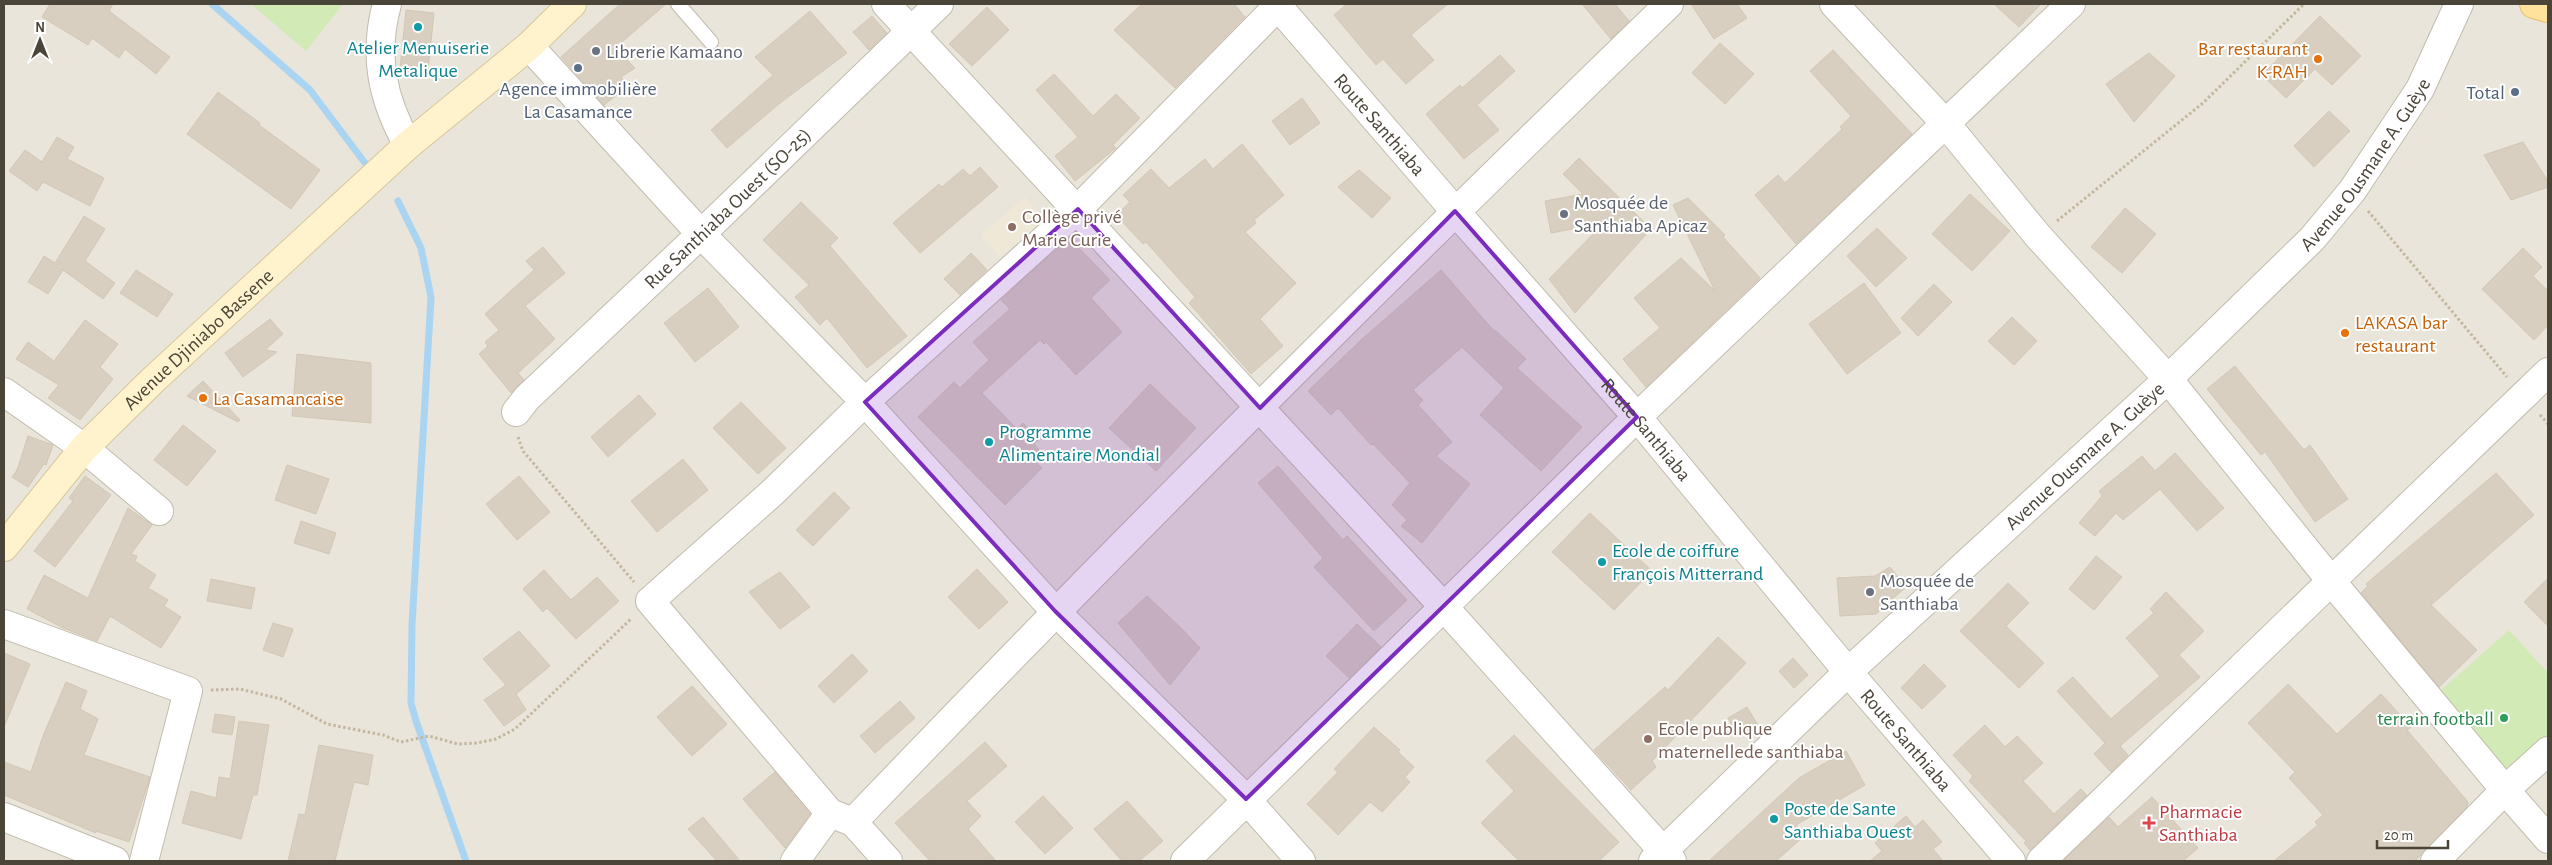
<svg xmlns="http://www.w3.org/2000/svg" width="2552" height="865" font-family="'Alegreya Sans',sans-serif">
<rect width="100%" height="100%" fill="#f6f3ec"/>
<path fill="#eae5da" d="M4,4H2548V861H4Z"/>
<path fill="#efe8d6" d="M1025,197L1044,219L1000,257L981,235Z"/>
<path fill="#d2eab5" d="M251,4H343L306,51Z
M2509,630L2548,673V742L2511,775L2438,693Z"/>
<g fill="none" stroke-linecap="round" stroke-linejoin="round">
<path stroke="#a9d4f2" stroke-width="7" d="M212,4L310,90L365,163
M398,201L421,248L431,297L412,625L411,703L416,721L466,861"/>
</g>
<path fill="#d8cfc1" stroke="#d3c7b4" d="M50,4H113L109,11L170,57L156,74L125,49L119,58L92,38L88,45L42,17Z
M620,4H666L615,48L635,68L621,77L628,86L604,105L561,57Z
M1142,4H1234L1245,17L1175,88L1114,30Z
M1347,4H1448L1411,35L1434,60L1406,84L1383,59L1376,65L1334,15Z
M1582,4H1615L1629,21L1611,39Z
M1691,4H1737L1747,18L1714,39Z
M1994,4H2041L2019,27Z
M987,7L1009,30L972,66L949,44Z
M406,10L434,13L428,71L400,69Z
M810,11L847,53L780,103L727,148L711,130L773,75L755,57Z
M872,16L887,33L869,50L853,32Z
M2320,16L2361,56L2332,85L2315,69L2286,98L2262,75Z
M1720,43L1754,74L1725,104L1692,73Z
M1833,50L1912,134L1796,244L1755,195L1778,175L1785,183L1842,129L1840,127L1851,116L1810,71Z
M2149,53L2175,76L2134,122L2106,84Z
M1500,55L1515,71L1477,105L1499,130L1464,159L1426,114L1460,85L1462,88Z
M1054,74L1093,116L1116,94L1140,118L1113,145L1116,148L1075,181L1055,156L1078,137L1036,90Z
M218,92L260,123L259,125L320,170L291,209L187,134Z
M1302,98L1320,123L1290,145L1272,121Z
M2329,111L2350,131L2314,167L2294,146Z
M57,137L74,147L67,159L104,178L90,206L43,182L37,191L9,171L25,150L42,162Z
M2523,142L2548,181V187L2511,200L2484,155Z
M1242,144L1284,195L1254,220L1256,223L1245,232L1296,283L1260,319L1283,346L1251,374L1189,303L1195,297L1146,242L1143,244L1116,215L1130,202L1123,195L1151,169L1169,188L1205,159L1213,169Z
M1579,158L1651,229L1575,313L1549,279L1604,223L1551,233L1545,201L1583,194L1563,174Z
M980,167L998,187L920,253L893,223L939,184L942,187L963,169L970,176Z
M1359,170L1391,198L1372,218L1338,187Z
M1970,194L2010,231L1972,271L1932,234Z
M1688,198L1725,235L1723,237L1760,278L1646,387L1623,359L1660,328L1634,298L1681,258L1715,291L1673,205Z
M801,202L838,238L830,246L907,336L867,368L827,318L820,325L795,297L809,285L763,240Z
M2125,208L2156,234L2122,273L2091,247Z
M84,216L105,229L85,261L115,283L103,299L63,270L48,294L28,282L44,256L55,263Z
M1877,228L1907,258L1876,287L1847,256Z
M1069,238L1110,280L1091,298L1122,332L1076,375L1046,342L1044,344L1040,340L982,393L1017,429L1023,423L1039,439L1034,444L1039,450L1031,458L1042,468L1005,505L918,417L954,382L960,388L989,360L973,342L1010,309L1001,300Z
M543,247L565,273L525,306L555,339L518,373L524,380L511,393L479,354L488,346L485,342L499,330L485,314L534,270L526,261Z
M2523,248L2542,267L2533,276L2548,291V325L2534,340L2482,289Z
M971,253L987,270L960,295L944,279Z
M136,270L173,294L157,317L120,293Z
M1441,270L1494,331L1495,330L1526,359L1517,368L1582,427L1541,471L1480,415L1504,388L1462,347L1413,390L1423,400L1418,405L1452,442L1436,456L1470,484L1422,543L1401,526L1407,520L1392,505L1410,483L1373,444L1371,445L1338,408L1331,415L1308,391L1361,340Z
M1864,283L1901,333L1847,374L1809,324Z
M1934,284L1952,302L1918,336L1901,318Z
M708,288L739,327L695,362L664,323Z
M2012,317L2037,341L2014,365L1988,341Z
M270,319L283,334L265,350L277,352L243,377L225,353Z
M85,320L118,344L100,367L113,379L80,420L48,398L59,385L16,359L28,342L54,361Z
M297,354L371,363V423L292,416Z
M2235,366L2304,450L2310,445L2348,499L2315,522L2265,452L2261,455L2207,389Z
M203,381L240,420L238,422L187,396Z
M1150,384L1196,428L1156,471L1109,428Z
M639,395L656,414L608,457L591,437Z
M741,402L786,448L758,474L713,428Z
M183,425L216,451L187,486L154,460Z
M28,436L53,445L46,465L44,464L28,487L12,477L17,470Z
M2175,453L2224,508L2197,531L2160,489L2123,520L2116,513L2095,536L2079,523L2102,496L2099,491L2142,456L2155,471Z
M683,459L708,490L657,532L631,501Z
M287,465L329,479L316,514L275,500Z
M1278,466L1343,540L1347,536L1407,600L1374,631L1314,567L1323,558L1258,483Z
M2496,473L2534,515L2431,605L2477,650L2439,687L2361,593L2368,586L2366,584Z
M85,476L111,495L55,567L34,551L73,501L69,498Z
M519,476L550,512L517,540L486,504Z
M834,492L850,508L813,546L796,530Z
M128,508L152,525L131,554L137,556L135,561L156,575L148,588L168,600L164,606L181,617L161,648L110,616L97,641L63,628L27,609L44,575L88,598Z
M1590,513L1652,571L1614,610L1552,552Z
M301,521L336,533L329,554L294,543Z
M2096,556L2122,577L2094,610L2069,589Z
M1890,567L1906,587L1876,614L1840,616L1837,578L1875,576Z
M977,569L1008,602L979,629L948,597Z
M544,570L571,600L597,577L619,601L576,639L547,608L543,612L523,589Z
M780,572L810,607L780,629L749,592Z
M2548,578V626L2524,602Z
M211,579L255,588L251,609L207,601Z
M2008,583L2029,603L2006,626L2044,663L2019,688L1960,631Z
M2166,592L2204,631L2179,655L2200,677L2120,746L2128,755L2111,772L2094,754L2105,743L2057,691L2073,677L2111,719L2160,676L2126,638L2154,613L2150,609Z
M1147,596L1180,627L1200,648L1170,685L1118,623Z
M273,623L293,629L283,657L263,650Z
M1357,624L1381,647L1349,678L1326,656Z
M519,631L550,666L516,694L526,710L504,726L484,700L506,685L483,659Z
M1718,637L1746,663L1652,761L1656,767L1631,790L1594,750L1665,687L1668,690Z
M4,653L30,664L4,727Z
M852,654L868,671L834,703L818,686Z
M1793,658L1808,675L1794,688L1779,671Z
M1924,664L1946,686L1922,709L1901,688Z
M66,682L87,691L80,709L98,719L84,755L150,777L129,842L96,831V833L4,795V762L31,772L43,736Z
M2288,684L2337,734L2381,694L2411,727L2407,730L2468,802L2467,807L2415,861H2274L2318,825L2315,822L2323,815L2289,778L2295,772L2248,723Z
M692,686L727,724L692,756L657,717Z
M900,701L915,718L875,753L860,736Z
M1747,707L1758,725L1738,736L1728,718Z
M215,714L235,717L232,735L212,732Z
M239,721L269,725L257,795H253L241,839L182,823L191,791L216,798L219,777L230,779Z
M1985,725L2005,747L2017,736L2043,763L2023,781L2054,814L2081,789L2087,795L2030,850L2024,843L2026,841L1969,781L1973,776L1953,755Z
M1374,727L1400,750L1398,752L1414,767L1405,777L1410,782L1382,812L1370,802L1338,835L1307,804L1338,772L1334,769Z
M1514,735L1619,842L1599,861H1519L1481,823L1514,791L1486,761Z
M985,742L1007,766L967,801L981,816L968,829L996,861H930L895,823Z
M319,745L373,755L368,785L354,782L335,861H288L299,814L305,815Z
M1846,751L1865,785L1796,825L1805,835L1776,861H1709L1799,778Z
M775,772L810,814L785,848L743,799Z
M1043,796L1073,828L1045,854L1015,822Z
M2152,797L2198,848L2183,861H2063L2109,817L2118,827Z
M1127,801L1163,841L1139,861H1122L1094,829Z
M1906,816L1915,827L1923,820L1942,842L1933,849L1943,861H1870L1882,851L1875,843Z
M703,817L740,861H717L688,829Z"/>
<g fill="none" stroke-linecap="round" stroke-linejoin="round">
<defs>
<path id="service" d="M678,4L711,42"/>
<g id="minor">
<path d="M387,4C373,55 382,99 408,145"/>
<path d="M886,4L1443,606L1672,861"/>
<path d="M1834,4L1946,124L2038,236L2168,379L2332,582L2505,790L2548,839"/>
<path d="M529,46L701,234L865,402L1055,611L1246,799L1301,861"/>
<path d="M4,392L84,448L159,511"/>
<path id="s1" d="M516,412L527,398L701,234L939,4"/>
<path d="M4,624L188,691L144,861"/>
<path d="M4,817L115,861"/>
<path d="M853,822C1119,544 1392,272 1669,4"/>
<path d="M795,861L830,813"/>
<path d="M888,861L853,822L830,813L650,601L773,492L865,402L1078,209L1280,4"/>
<path d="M1185,861L1637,417L2071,4"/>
<path d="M2041,861L2548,372"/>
<path d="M2435,861L2505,790L2548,751"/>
</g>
<g id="tertiary">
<path id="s2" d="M1276,4L1455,211L1637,417L1848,672L2011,861"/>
<path id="s3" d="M1653,861L1848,672L2168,379L2312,239L2352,191L2420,89L2459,4"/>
</g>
<g id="secondary">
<path id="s4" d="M4,547L84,448L152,381L408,145L529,46L572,4"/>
</g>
<path id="primary" d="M2534,4L2548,8"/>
</defs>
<use href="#service" stroke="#c2bbae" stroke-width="16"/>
<use href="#minor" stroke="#c2bbae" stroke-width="30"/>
<use href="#tertiary" stroke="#c2bbae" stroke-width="30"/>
<use href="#secondary" stroke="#d6c79b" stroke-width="30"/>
<use href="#primary" stroke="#e6c16a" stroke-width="30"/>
<path stroke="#c4b79f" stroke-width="3" stroke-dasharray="2.5 2.5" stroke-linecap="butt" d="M2368,211L2507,377
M2057,221L2203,103L2304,4
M2540,415L2548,424
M518,437L523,451L634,582
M211,690L240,689L281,699L327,724L383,735L401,742L429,736L458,744L477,743L496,739L515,729L631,619"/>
<use href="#service" stroke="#fff" stroke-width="14"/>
<use href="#minor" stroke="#fff" stroke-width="28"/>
<use href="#tertiary" stroke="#fff" stroke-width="28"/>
<use href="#secondary" stroke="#fff3cd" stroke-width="28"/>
<use href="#primary" stroke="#ffe39c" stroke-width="28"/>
</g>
<path fill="#7b2cbf" fill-opacity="0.2" stroke="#7b2cbf" stroke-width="4" stroke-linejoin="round" d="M1078,209L1260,408L1455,211L1637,417L1246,799L1055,611L865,402Z"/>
<g fill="#0f9aa8" stroke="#fff" stroke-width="2">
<circle cx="418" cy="27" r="5"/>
<circle cx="989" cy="442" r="5"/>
<circle cx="1602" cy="562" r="5"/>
<circle cx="1774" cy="819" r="5"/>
</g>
<g fill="#6b7280" stroke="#fff" stroke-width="2">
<circle cx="596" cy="51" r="5"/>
<circle cx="1564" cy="214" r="5"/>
<circle cx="1870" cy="592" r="5"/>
</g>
<g fill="#e8710a" stroke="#fff" stroke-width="2">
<circle cx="2318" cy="59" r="5"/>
<circle cx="2345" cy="333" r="5"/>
<circle cx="203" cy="398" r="5"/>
</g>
<g fill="#5c6f8a" stroke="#fff" stroke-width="2">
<circle cx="578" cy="68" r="5"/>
<circle cx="2515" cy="92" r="5"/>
</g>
<g fill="#8d6e63" stroke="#fff" stroke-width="2">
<circle cx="1012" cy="227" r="5"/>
<circle cx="1648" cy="739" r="5"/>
</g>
<circle fill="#2e9e5b" stroke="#fff" stroke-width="2" cx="2504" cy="718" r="5"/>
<path fill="#e0444e" stroke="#fff" stroke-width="2" d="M2146.5 815.5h5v5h5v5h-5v5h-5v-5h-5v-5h5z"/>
<g text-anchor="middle" stroke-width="4" stroke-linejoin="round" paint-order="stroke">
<g font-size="20" fill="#0d838f" stroke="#fff" text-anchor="start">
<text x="418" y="54" text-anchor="middle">Atelier Menuiserie<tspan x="418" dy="23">Metalique</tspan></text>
<text x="999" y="438">Programme<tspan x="999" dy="23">Alimentaire Mondial</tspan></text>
<text x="1612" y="557">Ecole de coiffure<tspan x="1612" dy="23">François Mitterrand</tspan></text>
<text x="1784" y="815">Poste de Sante<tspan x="1784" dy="23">Santhiaba Ouest</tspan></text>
</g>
<g font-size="20" fill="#c56008" stroke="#fff" text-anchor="start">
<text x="2308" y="55" text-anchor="end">Bar restaurant<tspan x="2308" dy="23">K-RAH</tspan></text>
<text x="2355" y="329">LAKASA bar<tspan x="2355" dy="23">restaurant</tspan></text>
<text x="213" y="405">La Casamancaise</text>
</g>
<g font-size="20" fill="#5b616d" stroke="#fff" text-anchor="start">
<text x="606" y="58">Librerie Kamaano</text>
<text x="1574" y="209">Mosquée de<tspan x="1574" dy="23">Santhiaba Apicaz</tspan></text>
<text x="1880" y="587">Mosquée de<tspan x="1880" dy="23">Santhiaba</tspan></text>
</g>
<g font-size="20" fill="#4e5e75" stroke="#fff">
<text x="578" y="95">Agence immobilière<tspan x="578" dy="23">La Casamance</tspan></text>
<text x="2505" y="99" text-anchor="end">Total</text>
</g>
<g font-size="20" fill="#4b4439" stroke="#fff">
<text dy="7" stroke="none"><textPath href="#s2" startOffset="159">Route Santhiaba</textPath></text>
<text dy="7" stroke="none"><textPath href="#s3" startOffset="998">Avenue Ousmane A. Guèye</textPath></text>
<text dy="7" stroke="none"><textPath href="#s1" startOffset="294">Rue Santhiaba Ouest (SO-25)</textPath></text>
<text dy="7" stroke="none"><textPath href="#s4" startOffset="285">Avenue Djiniabo Bassene</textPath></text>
<text dy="7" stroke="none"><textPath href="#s2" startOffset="564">Route Santhiaba</textPath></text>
<text dy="7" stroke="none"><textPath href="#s3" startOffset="592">Avenue Ousmane A. Guèye</textPath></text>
<text dy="7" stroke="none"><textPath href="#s2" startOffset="969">Route Santhiaba</textPath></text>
</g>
<g font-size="20" fill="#785e54" stroke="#fff" text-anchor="start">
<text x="1022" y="223">Collège privé<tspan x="1022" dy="23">Marie Curie</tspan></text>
<text x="1658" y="735">Ecole publique<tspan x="1658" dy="23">maternellede santhiaba</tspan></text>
</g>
<g font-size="20" fill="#27864d" stroke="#fff" text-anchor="end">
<text x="2494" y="725">terrain football</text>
</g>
<g font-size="20" fill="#be3a42" stroke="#fff" text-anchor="start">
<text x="2159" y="818">Pharmacie<tspan x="2159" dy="23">Santhiaba</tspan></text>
</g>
</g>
<rect width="2552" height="865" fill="none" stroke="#4b4439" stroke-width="10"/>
<g transform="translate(40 40)" stroke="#ffffff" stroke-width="4" paint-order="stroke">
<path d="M0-4L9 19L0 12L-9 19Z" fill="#4b4439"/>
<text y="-8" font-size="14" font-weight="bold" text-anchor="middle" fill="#4b4439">N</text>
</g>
<path d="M2377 840v8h71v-8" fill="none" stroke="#4b4439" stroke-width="2.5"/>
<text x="2384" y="840" font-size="15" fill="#4b4439" stroke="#ffffff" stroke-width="4" paint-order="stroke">20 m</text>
</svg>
